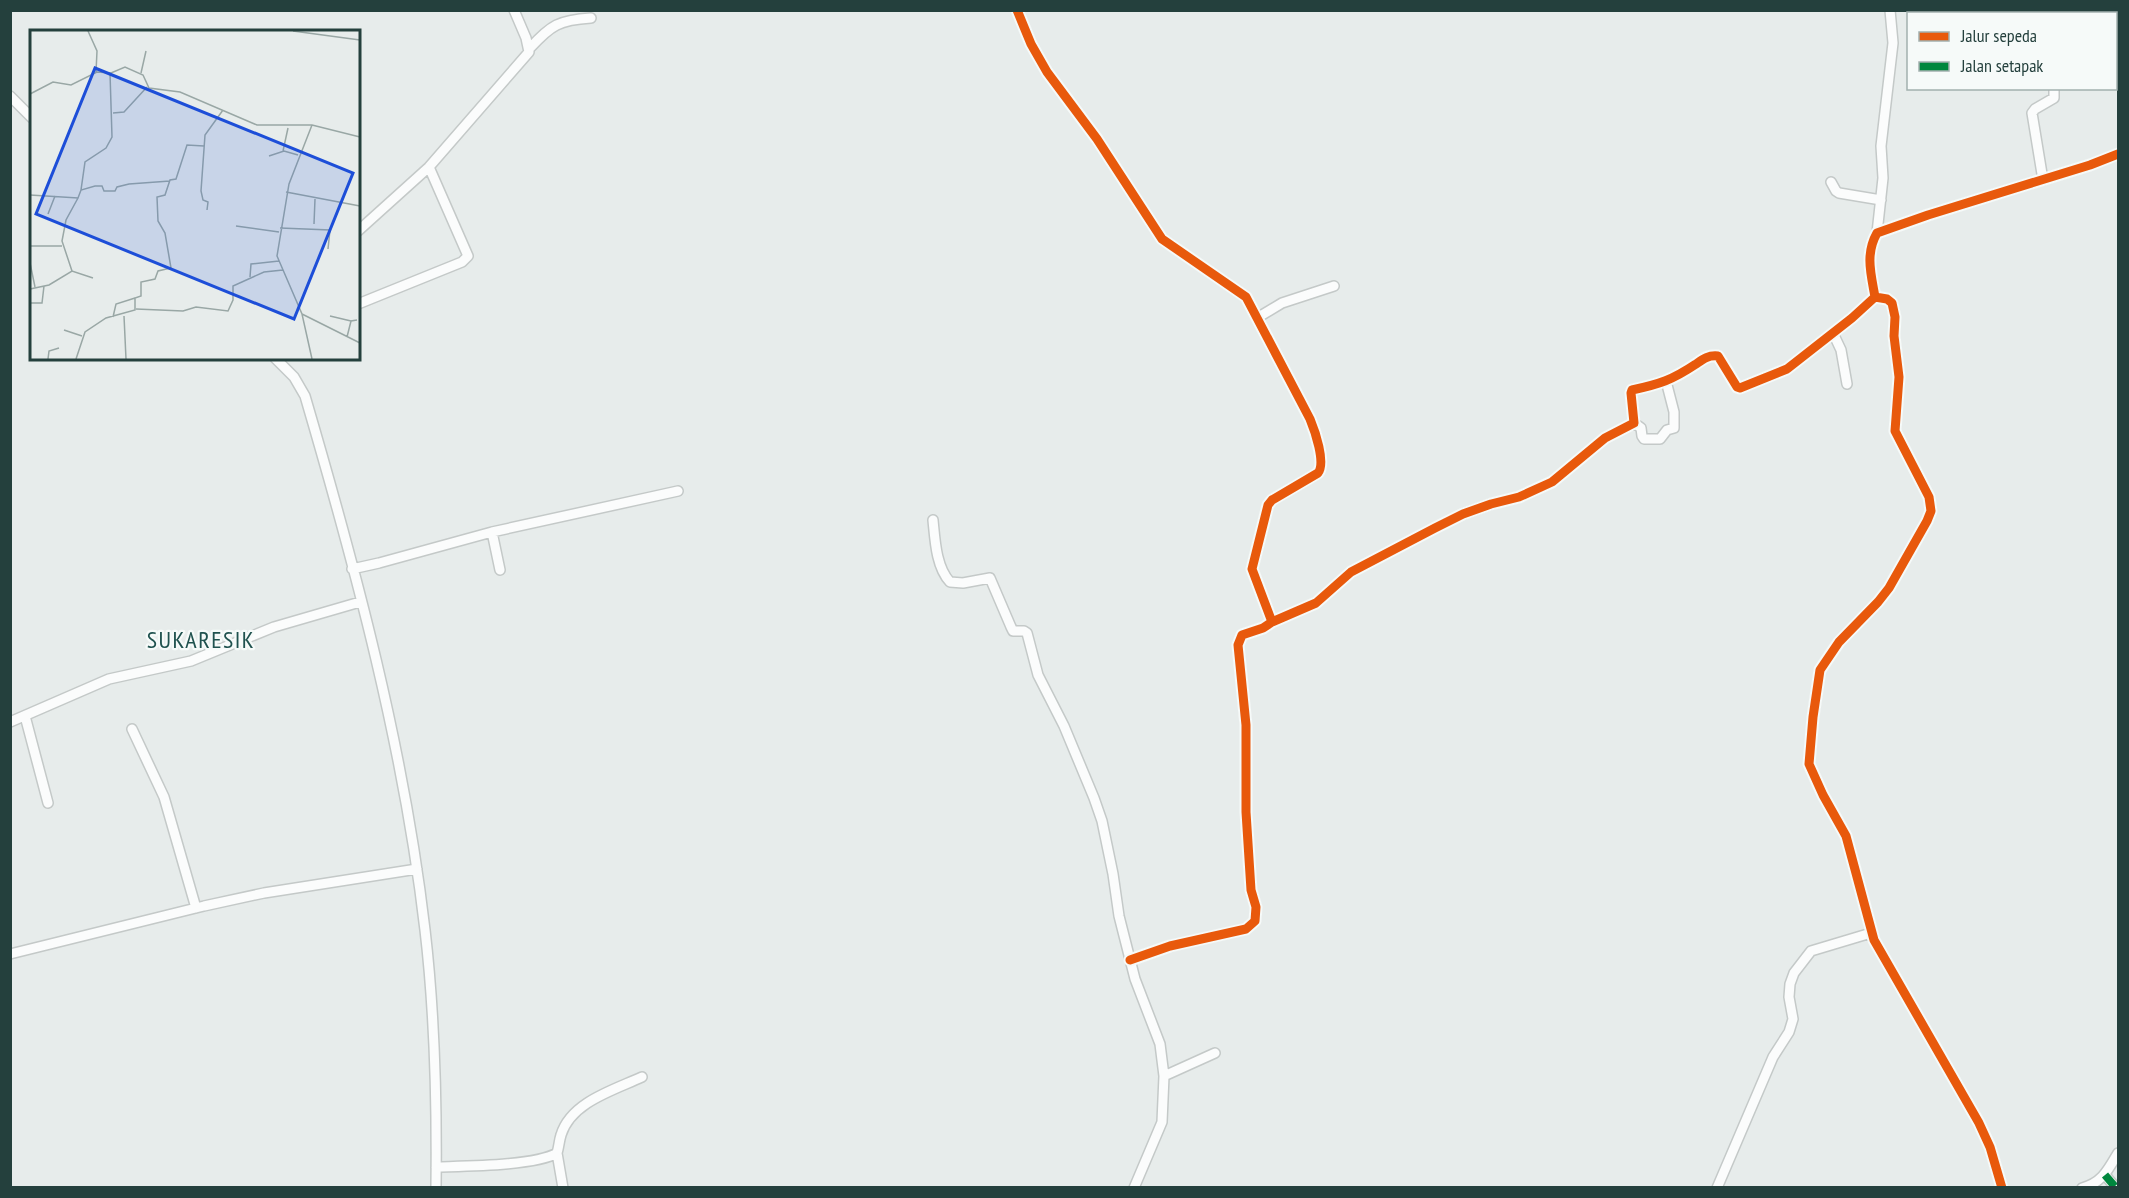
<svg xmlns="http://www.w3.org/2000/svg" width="2129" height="1198" font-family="'PT Sans Narrow',sans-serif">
<rect width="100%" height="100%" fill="#e7eceb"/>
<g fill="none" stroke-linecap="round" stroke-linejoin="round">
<defs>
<path id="minor" d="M1017,10L1031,44L1047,72L1097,139L1162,239L1246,297L1310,419C1315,431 1326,463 1318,473L1272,500L1268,505L1252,569L1272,622L1263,628L1242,635L1238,645L1246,725V812L1251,890L1256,907L1255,921L1246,929L1170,946L1130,960
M530,48C551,25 559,20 591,18
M10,96L32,118
M2043,180L2032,113L2035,109L2054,98V88
M1831,182L1836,191L1839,193L1881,200
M358,231L429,167L529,52L526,38L514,10
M1877,233L1883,178L1881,146L1893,43L1890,10
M1875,297L1887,299L1892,303L1895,317L1894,336L1899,377L1895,431L1929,497L1931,511L1927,521L1889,588L1878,602L1839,642L1820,670L1813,717L1809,764L1823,795L1846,836L1874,940L1979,1123L1990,1147L2002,1188
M358,304L462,262L468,256L429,167
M1257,318L1282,303L1334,286
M1833,333L1841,350L1847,384
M275,358L294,377L305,396C356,570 404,749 425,930C435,1015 437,1102 436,1188
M1634,423L1641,428L1642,436L1644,439H1660L1667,430L1674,428V412L1666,381
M933,520C935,540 936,567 950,582L963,583L990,578L1011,627L1013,631H1024L1027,633L1038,675L1064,726L1094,798L1102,821L1113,874L1119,916L1135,979L1160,1044L1164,1076L1162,1122L1134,1188
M492,532L500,570
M352,569L379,563L492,532L678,491
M1272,622L1316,603L1351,572L1435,528L1463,514L1491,504L1519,497L1552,482L1605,438L1634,423L1631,393L1632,390C1660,384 1672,380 1696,364C1703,359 1708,355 1718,356L1737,387L1740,388L1787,369L1852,318L1875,297C1871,274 1865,254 1877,233L1928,215L2090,165L2118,154
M25,716L48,803
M10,722L109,679L191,661L274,627L360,602
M132,729L164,797L196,908
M10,954L204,906L264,893L417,869
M1164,1076L1215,1053
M557,1153L563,1188
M436,1167C464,1166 535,1166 557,1153C559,1147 559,1141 561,1135C571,1102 614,1090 642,1077
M2105,1175L2116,1188
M1717,1188L1773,1057L1789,1032L1793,1019L1789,997L1790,984L1794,973L1811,951L1871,933
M2082,1188C2102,1183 2108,1170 2118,1153"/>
</defs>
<use href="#minor" stroke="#c4c9c8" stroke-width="12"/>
<use href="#minor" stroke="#fbfcfc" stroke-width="9"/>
<path stroke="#00873e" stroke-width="8" stroke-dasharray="15 8" stroke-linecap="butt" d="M2105,1175L2116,1188"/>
<defs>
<path id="cycleway" d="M1017,10L1031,44L1047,72L1097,139L1162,239L1246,297L1310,419C1315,431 1326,463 1318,473L1272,500L1268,505L1252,569L1272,622L1263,628L1242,635L1238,645L1246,725V812L1251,890L1256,907L1255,921L1246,929L1170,946L1130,960
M1875,297L1887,299L1892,303L1895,317L1894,336L1899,377L1895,431L1929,497L1931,511L1927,521L1889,588L1878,602L1839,642L1820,670L1813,717L1809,764L1823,795L1846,836L1874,940L1979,1123L1990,1147L2002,1188
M1272,622L1316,603L1351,572L1435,528L1463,514L1491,504L1519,497L1552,482L1605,438L1634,423L1631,393L1632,390C1660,384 1672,380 1696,364C1703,359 1708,355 1718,356L1737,387L1740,388L1787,369L1852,318L1875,297C1871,274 1865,254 1877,233L1928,215L2090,165L2118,154"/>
</defs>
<use href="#cycleway" stroke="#f6faf9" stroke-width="13"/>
<use href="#cycleway" stroke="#e8590c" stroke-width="9"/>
</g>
<g text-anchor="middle" stroke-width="4.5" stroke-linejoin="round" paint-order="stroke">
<g font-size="24" letter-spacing="1.5" fill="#20524f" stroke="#f6faf9">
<text x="201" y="648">SUKARESIK</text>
</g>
</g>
<g transform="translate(30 30)">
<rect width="330" height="330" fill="#e7eceb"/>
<path fill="none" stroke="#99a7a5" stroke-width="1.5" d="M58,1L67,21L66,42M263,1L330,10M111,43L116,21M0,64L23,52L41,55L67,42L81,43L95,37L113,45L119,58L150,62L227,95H282L330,107M83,83L94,82L117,57M282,95L259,154L247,226L272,284L282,329M253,121L258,98M239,126L254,121L268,125M51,160L55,132L76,118L82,107L80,43M256,162L330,176M0,165L48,168L51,160L65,156H72L74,161H85L87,157L99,154L140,151M177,180L178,172L173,170L171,161L175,105L193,80M18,184L25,166M284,194L285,169M206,196L249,202M250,198L300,200L298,219M0,216H32M0,233L5,257M42,241L32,211L36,190L48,168M220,247L221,234L249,231M0,259L19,255L42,241L63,248M0,273H12L14,256M106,279L153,281L166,277L198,281L203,270V256L234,242L253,240M272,284L330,313M94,286L96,329M300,286L321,291M83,287L86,274L105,268M34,300L52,306M317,307L321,291L327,290M18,329L19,321L29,318M46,329L55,302L76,288L105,280V268L111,266V252L125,249L128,241L141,238L135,203L128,191L127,167L135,165L140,150L146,149L157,115L174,116"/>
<path fill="#1d4ed8" fill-opacity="0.15" stroke="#1d4ed8" stroke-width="3" d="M65,38L323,143L264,289L6,184Z"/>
<rect width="330" height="330" fill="none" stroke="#24403d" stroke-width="3"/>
</g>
<rect width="2129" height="1198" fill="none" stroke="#24403d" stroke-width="24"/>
<rect x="1907" y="12" width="210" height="78" fill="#f6faf9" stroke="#a2b0ae" stroke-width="1.5"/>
<rect x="1919" y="32" width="30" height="9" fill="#e8590c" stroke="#a2b0ae" stroke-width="1.5"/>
<text x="1961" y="42" font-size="18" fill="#24403d">Jalur sepeda</text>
<rect x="1919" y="62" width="30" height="9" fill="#00873e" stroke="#a2b0ae" stroke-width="1.5"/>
<text x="1961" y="72" font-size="18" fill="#24403d">Jalan setapak</text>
</svg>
